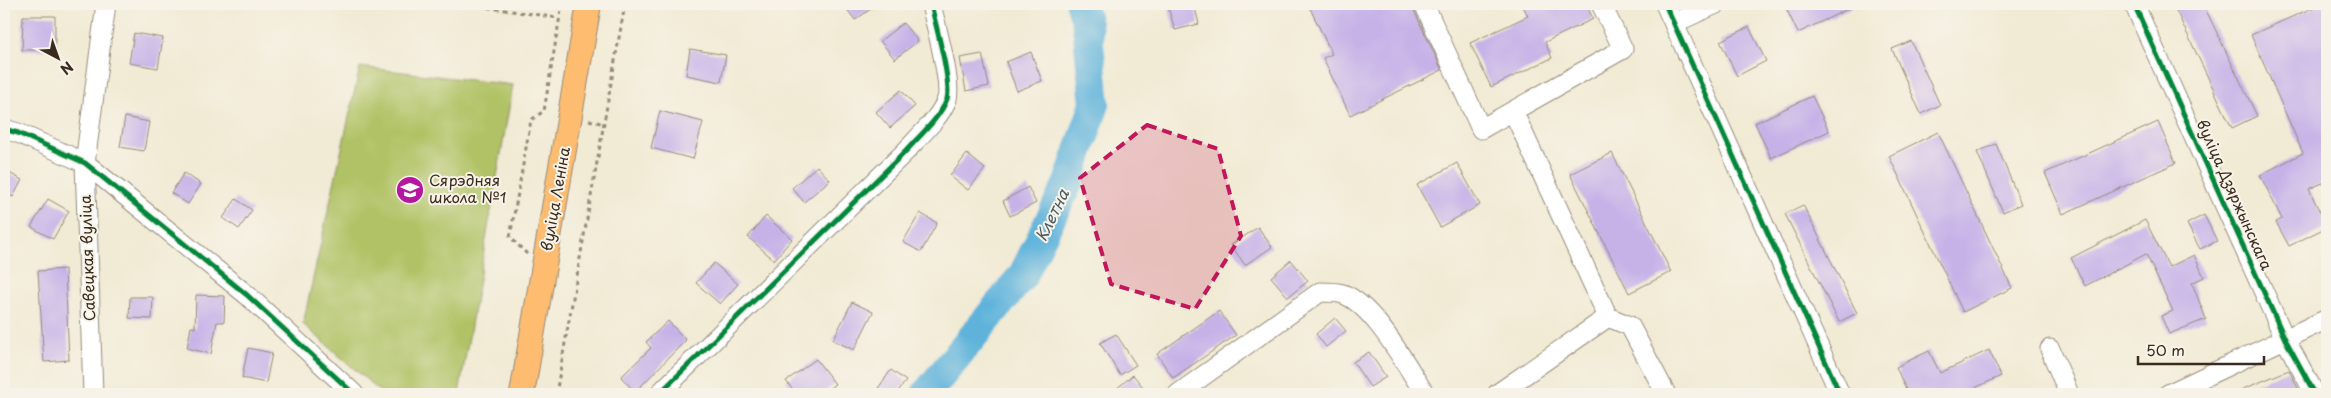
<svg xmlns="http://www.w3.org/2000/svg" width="2331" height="398" font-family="'Playpen Sans',sans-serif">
<rect width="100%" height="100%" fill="#f7f3e8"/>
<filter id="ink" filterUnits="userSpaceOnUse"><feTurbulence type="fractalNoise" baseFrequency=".02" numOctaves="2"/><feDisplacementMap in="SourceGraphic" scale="10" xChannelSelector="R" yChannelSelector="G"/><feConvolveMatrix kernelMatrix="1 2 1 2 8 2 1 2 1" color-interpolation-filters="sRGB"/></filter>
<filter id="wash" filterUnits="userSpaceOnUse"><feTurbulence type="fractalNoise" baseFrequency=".0096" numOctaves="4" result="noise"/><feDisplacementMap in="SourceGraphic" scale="20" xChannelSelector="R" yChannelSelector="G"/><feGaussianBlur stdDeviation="1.12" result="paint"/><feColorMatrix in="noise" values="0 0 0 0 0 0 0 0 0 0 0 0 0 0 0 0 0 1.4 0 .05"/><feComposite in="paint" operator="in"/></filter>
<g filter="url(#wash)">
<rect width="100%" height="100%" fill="#f1ead4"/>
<path fill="#b0c265" stroke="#767642" d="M360,67L513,85L459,394H383L303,324Z"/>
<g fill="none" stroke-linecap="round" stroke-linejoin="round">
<path stroke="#5fb3db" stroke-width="30" d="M926,394L1023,275L1068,183L1095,104L1087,24L1081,4"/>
</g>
<g id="blocks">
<path fill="#c7b2e8" d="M843,4H878L855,20Z
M1167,4H1194L1199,24L1175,30Z
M1308,4H1411L1442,70L1350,115L1323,58L1332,54Z
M1522,4H1586L1593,19L1545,42L1552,58L1491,87L1470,43L1528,16Z
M1784,4H1858L1798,33Z
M2173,4H2203L2257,116L2232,128Z
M2321,4H2327V181L2309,189L2327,227L2289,246L2276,222L2282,219L2260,175L2303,153L2251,35Z
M23,16H55V50H22Z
M903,23L918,41L895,59L880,41Z
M1749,27L1766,61L1737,76L1720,41Z
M134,33L163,38L158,68L129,63Z
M1911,41L1940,105L1921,114L1892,49Z
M690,49L726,55L721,82L686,75Z
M1031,52L1042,81L1017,91L1006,62Z
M982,54L989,86L966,91L960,58Z
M901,90L915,106L890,128L876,112Z
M1812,96L1829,131L1771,158L1755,123Z
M660,111L703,122L693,159L651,148Z
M125,117L149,122L144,151L120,147Z
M2158,122L2176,163L2063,214L2045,173Z
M1938,132L2012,288L1963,312L1889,156Z
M1996,144L2021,204L2003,212L1977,152Z
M1612,153L1671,272L1629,293L1570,174Z
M967,154L985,169L968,190L950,176Z
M1457,163L1480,205L1440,227L1417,185Z
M817,166L830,180L804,202L792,188Z
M4,170L22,180L13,197L4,192Z
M184,173L201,184L188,204L171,193Z
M1028,187L1036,203L1010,216L1003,201Z
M48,199L69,211L53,239L31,227Z
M236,199L252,210L239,229L223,218Z
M1803,205L1857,313L1839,322L1785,214Z
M920,213L937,223L921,252L903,242Z
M2204,215L2217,241L2200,249L2187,224Z
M766,216L792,239L774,260L748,237Z
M2145,220L2169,267L2194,255L2204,277L2192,283L2206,319L2169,334L2161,316L2173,311L2146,254L2085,286L2071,258Z
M1258,227L1272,247L1245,265L1231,245Z
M1291,260L1308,281L1288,297L1271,277Z
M714,263L738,284L720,304L696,283Z
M65,269L69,360L44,362L38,271Z
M196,295L225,296L224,322H217L211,354L187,348L191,327L195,328Z
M130,297H153L152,319L129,318Z
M852,302L873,312L854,350L833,340Z
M1219,311L1236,335L1173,378L1157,354Z
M1335,318L1346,331L1326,347L1316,334Z
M668,321L686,340L635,392L621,377L651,348L646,342Z
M1116,334L1136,365L1120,375L1100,343Z
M248,348L272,353L266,383L242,378Z
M1989,350L2001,376L1962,394H1908L1896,367L1929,351L1940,373Z
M1369,352L1386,377L1370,387L1353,362Z
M816,359L835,384L822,394H796L786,381Z
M891,370L906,381L896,394H874Z
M2289,370L2301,394H2231Z
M1133,375L1149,394H1110Z"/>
</g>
</g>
<g filter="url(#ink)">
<use href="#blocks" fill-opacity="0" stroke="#968a79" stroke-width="1"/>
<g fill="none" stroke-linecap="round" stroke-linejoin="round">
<defs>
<path id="minor" d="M1424,4L1481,129L1623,49L1601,4
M1665,4L1840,394
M2134,4L2285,339L2315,394
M1674,23L1716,4
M4,129L18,133L85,163L247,295L354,394
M1608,317L1630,326L1666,394
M2050,349L2069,394
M93,394L85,163L106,4
M659,394L906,151C919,136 940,118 947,99C952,82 935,23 931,4
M1178,394L1320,292C1328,292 1337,292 1343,294C1374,305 1407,367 1425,394
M1497,394L1608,317L1513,111
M2168,394L2327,319"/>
<path id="major" d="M522,394L589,4"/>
</defs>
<use href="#minor" stroke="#968a79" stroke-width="21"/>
<use href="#major" stroke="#968a79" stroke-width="26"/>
<path stroke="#968a79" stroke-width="3" stroke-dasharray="4 4" stroke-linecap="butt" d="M464,4L559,18
M589,120L604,124
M527,254L510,237L531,120L544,111L562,4
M556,394L625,4"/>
<use href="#minor" stroke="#fff" stroke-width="19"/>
<use href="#major" stroke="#fdbc70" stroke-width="24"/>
<defs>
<path id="cycleway" d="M1665,4L1840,394
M2134,4L2285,339L2315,394
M4,129L18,133L85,163L247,295L354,394
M659,394L906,151C919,136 940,118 947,99C952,82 935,23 931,4"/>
</defs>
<use href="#cycleway" stroke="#f7f3e8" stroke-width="8"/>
<use href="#cycleway" stroke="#00873e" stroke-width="5"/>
</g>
</g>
<path fill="#c2185b" fill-opacity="0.2" stroke="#c2185b" stroke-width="4" stroke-dasharray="10 6" stroke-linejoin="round" d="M1147,125L1218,149L1241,236L1195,309L1111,284L1080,178Z"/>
<defs>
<symbol id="school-disc" viewBox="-11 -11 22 22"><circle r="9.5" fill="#b5179e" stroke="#f7f3e8"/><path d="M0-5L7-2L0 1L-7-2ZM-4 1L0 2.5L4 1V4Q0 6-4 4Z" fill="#fff"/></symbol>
</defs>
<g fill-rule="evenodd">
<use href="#school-disc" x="394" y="174" width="32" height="32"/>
</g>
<g text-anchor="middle" stroke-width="4" stroke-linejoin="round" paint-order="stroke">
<g font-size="15" fill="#3b2a1e" stroke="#f7f3e8" text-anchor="start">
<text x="429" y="186">Сярэдняя<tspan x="429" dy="17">школа №1</tspan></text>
</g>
<g font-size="15" fill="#3b2a1e" stroke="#f7f3e8">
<text transform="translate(2234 195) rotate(66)" y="5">вуліца Дзяржынскага</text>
<text transform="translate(556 199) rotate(-80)" y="5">вуліца Леніна</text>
<text transform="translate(88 258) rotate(-92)" y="5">Савецкая вуліца</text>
</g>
<g font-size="16" font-style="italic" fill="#485a60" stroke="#f7f3e8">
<text transform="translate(1052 215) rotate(-64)" y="6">Клетна</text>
</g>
</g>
<rect width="2331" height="398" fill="none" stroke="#f7f3e8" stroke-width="20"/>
<g transform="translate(58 58) rotate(139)" stroke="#f7f3e8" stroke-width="4" paint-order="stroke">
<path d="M0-4L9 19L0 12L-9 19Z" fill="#3b2a1e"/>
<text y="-8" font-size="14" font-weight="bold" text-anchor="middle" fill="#3b2a1e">N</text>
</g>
<path d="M2138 356v8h126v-8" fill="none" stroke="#3b2a1e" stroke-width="2.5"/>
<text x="2146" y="356" font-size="15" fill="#3b2a1e" stroke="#f7f3e8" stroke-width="4" paint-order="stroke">50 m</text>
</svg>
